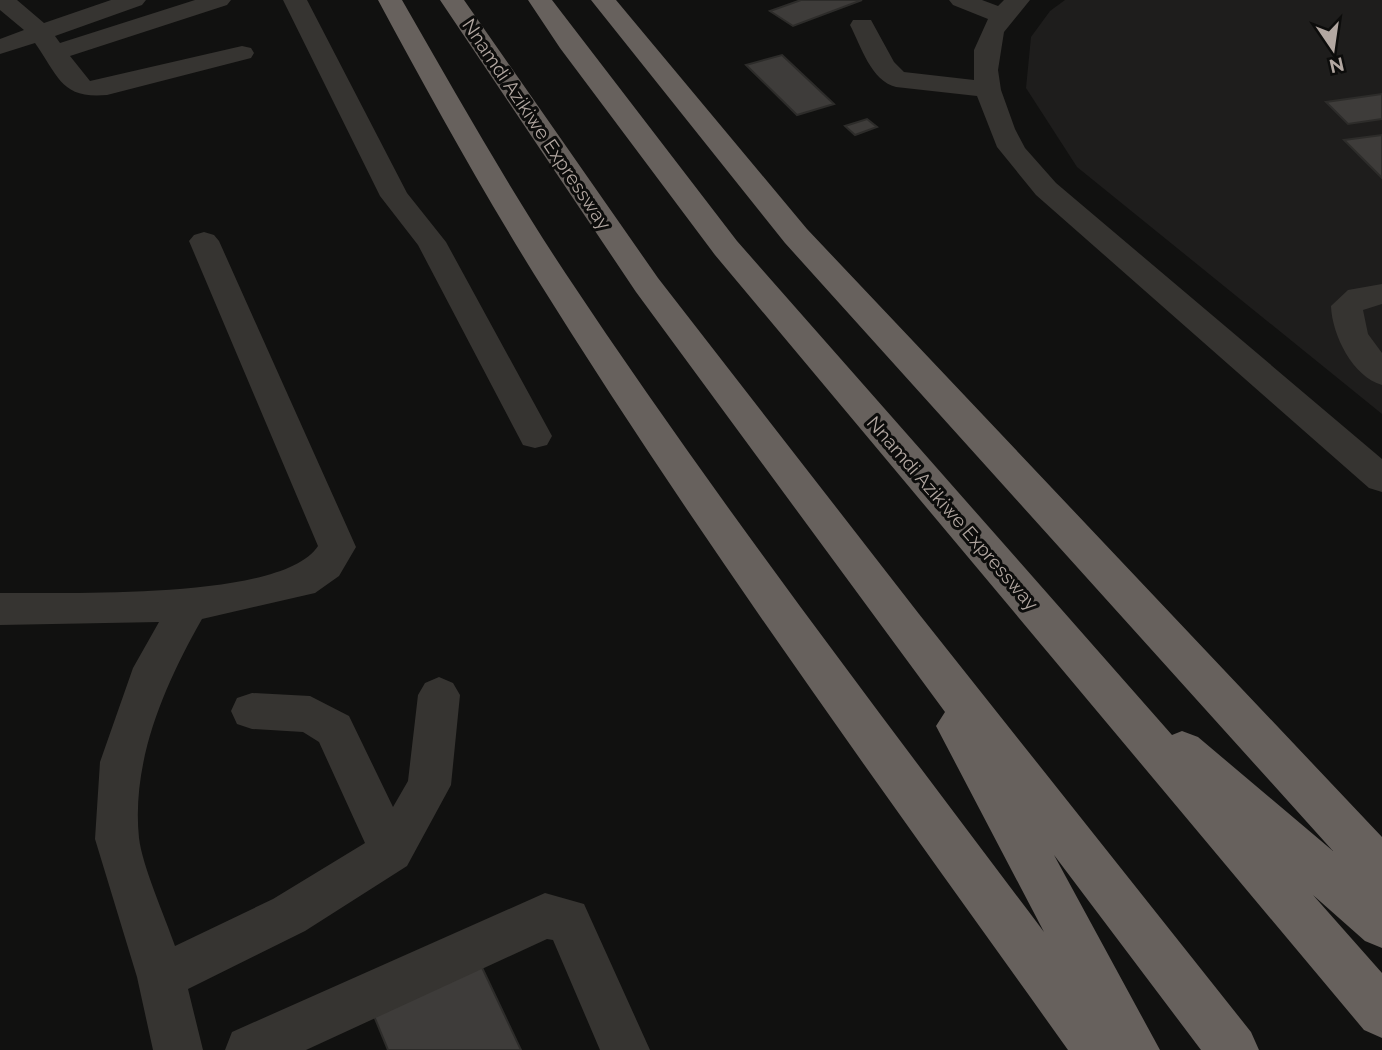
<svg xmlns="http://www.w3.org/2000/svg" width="1382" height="1050" font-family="Raleway,sans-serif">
<rect width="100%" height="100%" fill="#111110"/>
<path fill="#1e1d1c" d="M1065,0H1382V414L1077,167L1026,88L1031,37L1050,11Z"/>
<path fill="#3e3c3a" stroke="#2d2c2a" stroke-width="2" d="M801,0H862L793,26L770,11Z
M782,55L834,104L797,115L746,65Z
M1382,94V119L1348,124L1326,102Z
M867,119L877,127L855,135L845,126Z
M1382,135V178L1344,140Z
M478,959L521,1050H388L374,1016Z"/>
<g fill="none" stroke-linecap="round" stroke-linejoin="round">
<path fill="#363431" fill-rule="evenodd" d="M0,0H17L44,23L111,0H146L142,5L55,36L60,43L195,0H231L227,5L70,56L90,81L242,46L251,48L254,53L251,58L107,95C61,99 59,77 35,43L0,54V39L24,30L0,10Z
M283,0H307L407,193L446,242L552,436L547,445L535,448L523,445L418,245L380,196Z
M949,0H982L998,6L1004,0H1030L1004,32L998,70L1001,90L1015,129L1025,148L1056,183L1382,459V492L1369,488L1036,195L997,147L977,96L896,87C871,81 861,46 850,25L853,20H871L894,62L904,72L974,80V50L988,19L953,5Z
M204,232L214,235L219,241L356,547L339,576L315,593L202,619C165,684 131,761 139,838C142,865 165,917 175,946L273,899L365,843L319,742L303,732L252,729L237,724L231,711L237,698L252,693L310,696L349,716L393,807L408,781L418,695L425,683L439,677L453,683L460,695L451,785L407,866L305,931L188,989L203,1050H153L137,977L95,839L100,762L133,668L159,622L0,625V593C64,592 283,601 318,546L189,241L194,235Z
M1382,284V304L1363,310L1368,334L1382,353V385C1353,377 1332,335 1331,306L1348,290Z
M545,893L584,904L650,1050H600L553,940L547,939L306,1050H225L232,1032Z"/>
<path fill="#67615d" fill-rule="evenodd" d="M378,0H402C455,92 507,185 566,274C716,500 881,715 1044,932L936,726L945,712L636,292L440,0H464L658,278L919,614L1251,1032L1259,1050H1201L1054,855L1160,1050H1068C886,795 700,541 534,274C479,185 428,93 378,0Z
M528,0H552L737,241L1172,735L1182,731L1198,737L1333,851L785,243L591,0H616L807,229L1382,837V948L1365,941L1313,895L1382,973V1038L1364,1030L715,255L560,48Z"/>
</g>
<g text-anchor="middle" stroke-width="6" stroke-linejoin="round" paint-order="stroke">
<g font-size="19" fill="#b2a7a1" stroke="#0c0c0b">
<text transform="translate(537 124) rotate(56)" y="7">Nnamdi Azikiwe Expressway</text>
<text transform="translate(953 513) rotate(49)" y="7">Nnamdi Azikiwe Expressway</text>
</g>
</g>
<g transform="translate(1333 49) rotate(167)" stroke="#0c0c0b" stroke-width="5" paint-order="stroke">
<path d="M0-5L12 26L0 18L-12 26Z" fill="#b2a7a1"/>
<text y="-10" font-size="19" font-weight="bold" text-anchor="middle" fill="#b2a7a1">N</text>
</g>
</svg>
